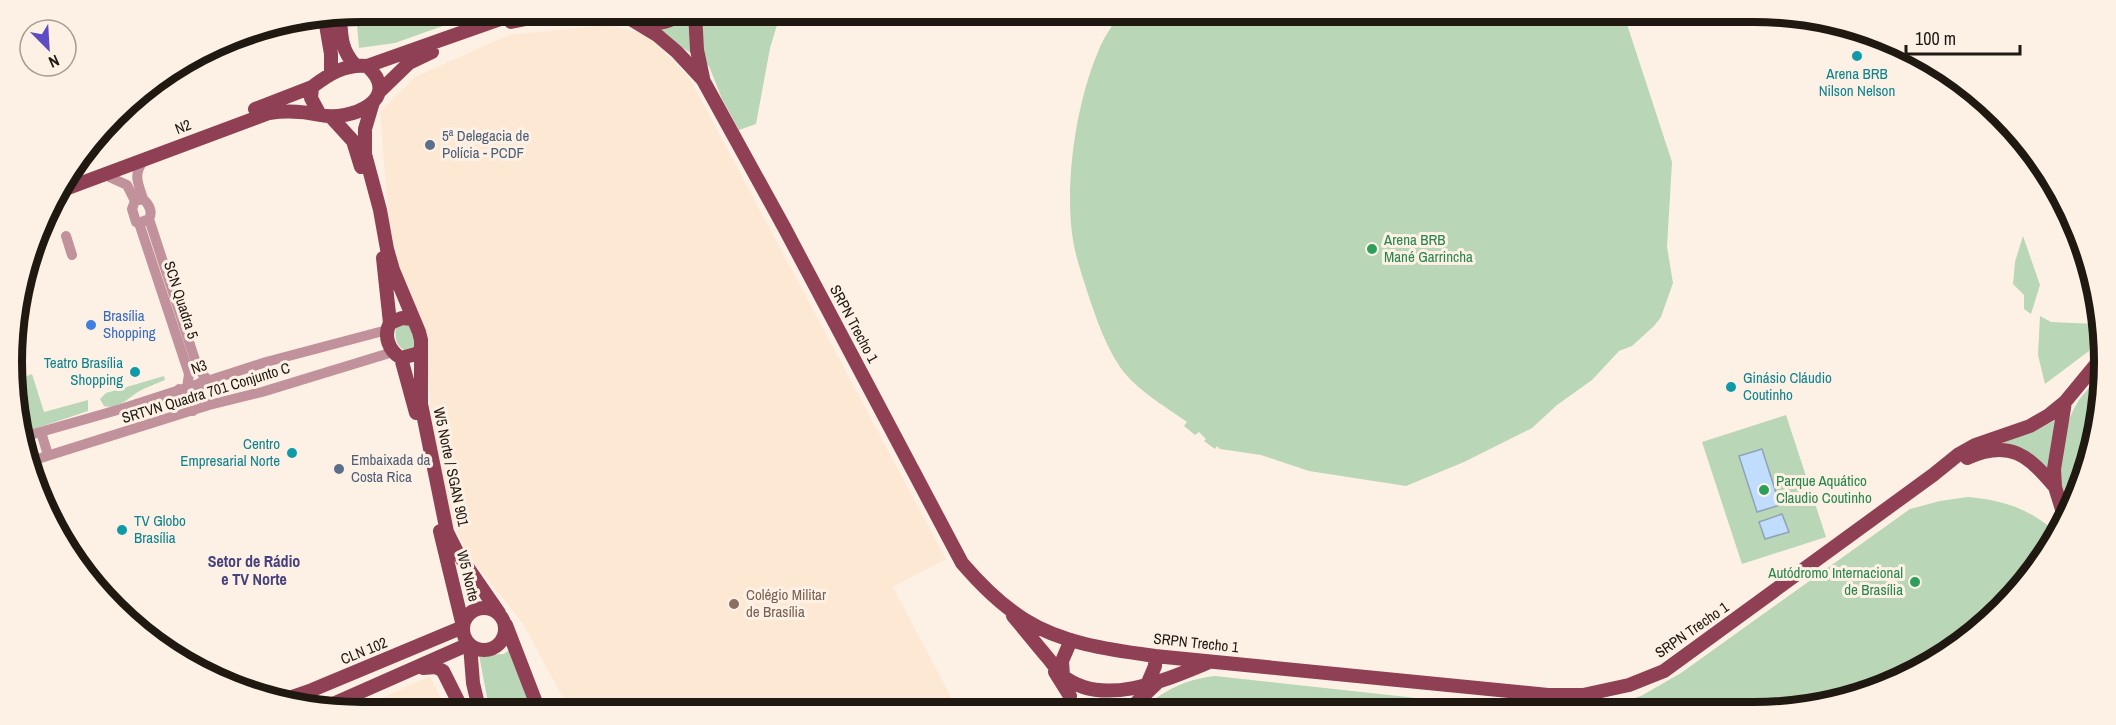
<svg xmlns="http://www.w3.org/2000/svg" width="2116" height="725" font-family="'Archivo Narrow',sans-serif">
<rect width="100%" height="100%" fill="#fdf1e5"/>
<path fill="#fde8d4" d="M607,25L648,34L690,79L946,559L893,587L959,712L571,713L522,622L467,554L451,517L431,414L425,330L399,267L389,221L380,112L415,77L509,35Z
M430,676L447,713L351,712Z"/>
<path fill="#b9d6b6" d="M363,12H482L395,43L359,48L356,13Z
M621,12H781L770,48L756,124L739,130L722,99L709,66L652,26Z
M1120,12H1623L1672,162L1667,247L1673,283L1661,317L1654,326L1632,346L1619,351L1592,380L1557,405L1532,428L1464,462L1406,486L1309,471L1261,455L1220,449L1217,446L1215,449L1204,441L1206,439L1199,432L1195,435L1184,426L1187,422C1165,406 1136,390 1120,367C1106,346 1097,321 1089,297C1083,278 1076,259 1073,240C1064,185 1076,103 1098,52C1103,38 1113,25 1120,12Z
M2023,236L2040,285L2031,314L2024,309V295L2013,284L2015,262Z
M2040,316L2051,322L2095,324L2089,351L2045,384L2038,355Z
M407,320L418,332L414,350L408,352C396,348 394,337 396,326Z
M32,374L44,412L88,400V411L28,431H22L19,379Z
M164,376L165,380C156,384 146,387 138,392C127,399 118,410 104,406L100,399L106,393Z
M2097,379L2092,453L2067,513C2054,477 2058,433 2079,400C2084,393 2091,386 2097,379Z
M1786,415L1826,537L1742,564L1702,442Z
M2057,419L2049,472L1985,446L2033,432Z
M1968,497C2002,500 2033,509 2058,535L2057,538L1985,626L1908,677L1800,710L1139,711C1164,691 1182,680 1215,676L1527,710H1560L1593,708L1616,704L1641,696L1681,673L1910,509L1940,501Z
M513,647L534,713H490L479,655L504,654Z"/>
<path fill="#c1ddfe" stroke="#91a2b7" stroke-width="1.5" d="M1762,449L1780,505L1757,512L1739,456Z
M1782,514L1789,532L1765,539L1759,522Z"/>
<g fill="none" stroke-linecap="round" stroke-linejoin="round">
<path stroke="#c1929c" stroke-width="10" d="M105,175L127,185L135,201
M143,199C138,182 133,176 143,161
M149,219L139,223L136,222L132,209L135,201L143,199C149,204 153,212 149,219L196,363L198,369L208,380
M139,223L189,374L187,388
M66,236L72,255
M201,382V396L209,405
M179,389C189,395 192,399 193,411
M41,432L48,455
M23,437L121,409L266,362L387,330
M28,462L209,405L262,392L393,352
M1068,689L1075,711"/>
<path stroke="#8f4055" stroke-width="14" d="M623,12L624,15L657,35L677,52L703,80L784,227L962,563C980,584 1001,605 1025,620C1063,644 1111,650 1155,656L1548,695H1583L1629,685L1664,671L1933,475L1959,454L1975,445L2030,426L2049,415L2065,402
M695,12L697,50L703,78
M340,16C341,36 341,50 355,65
M325,19L331,54V72
M511,22L551,14L624,15
M642,23C659,25 670,22 684,12
M367,66C404,99 350,122 320,115L311,98L312,87C329,74 345,64 367,66L520,12
M379,92L409,63L432,52
M373,102L365,129V154L380,210L387,249L393,270L419,332L421,340V404L447,532L457,552L499,613
M255,109L312,87
M332,118L353,141L361,167
M60,191L269,113C288,110 302,111 320,115
M383,258L390,323
M413,319L402,318L390,323C383,336 389,351 401,358L416,354L421,350
M401,358L416,413
M1967,458C2010,439 2028,455 2055,487
M2065,519L2055,487L2054,469L2065,402L2098,362
M440,531L463,626
M463 629a21 21 0 1 1 42 0a21 21 0 1 1-42 0Z
M1013,616C1025,630 1036,644 1048,658C1053,664 1057,671 1063,676C1102,708 1166,680 1207,663
M506,625L540,713
M470,645L473,683L480,713
M423,668L436,667L443,671L464,713
M1055,672L1070,696
M1063,676L1062,661L1071,640
M1147,685L1155,666V656
M277,702L312,690L463,627
M1136,703L1156,684
M324,708L469,644"/>
</g>
<g fill="#0f9aa8" stroke="#fdf1e5" stroke-width="2">
<circle cx="1857" cy="56" r="6"/>
<circle cx="135" cy="372" r="6"/>
<circle cx="1731" cy="387" r="6"/>
<circle cx="292" cy="453" r="6"/>
<circle cx="122" cy="530" r="6"/>
</g>
<g fill="#5c6f8a" stroke="#fdf1e5" stroke-width="2">
<circle cx="430" cy="145" r="6"/>
<circle cx="339" cy="469" r="6"/>
</g>
<g fill="#2e9e5b" stroke="#fdf1e5" stroke-width="2">
<circle cx="1372" cy="249" r="6"/>
<circle cx="1764" cy="490" r="6"/>
<circle cx="1915" cy="582" r="6"/>
</g>
<circle fill="#3f7fe0" stroke="#fdf1e5" stroke-width="2" cx="91" cy="325" r="6"/>
<circle fill="#8d6e63" stroke="#fdf1e5" stroke-width="2" cx="734" cy="604" r="6"/>
<g text-anchor="middle" stroke-width="6" stroke-linejoin="round" paint-order="stroke">
<g font-size="15" fill="#0d838f" stroke="#fdf1e5" text-anchor="end">
<text x="1857" y="79" text-anchor="middle">Arena BRB<tspan x="1857" dy="17">Nilson Nelson</tspan></text>
<text x="123" y="368">Teatro Brasília<tspan x="123" dy="17">Shopping</tspan></text>
<text x="1743" y="383" text-anchor="start">Ginásio Cláudio<tspan x="1743" dy="17">Coutinho</tspan></text>
<text x="280" y="449">Centro<tspan x="280" dy="17">Empresarial Norte</tspan></text>
<text x="134" y="526" text-anchor="start">TV Globo<tspan x="134" dy="17">Brasília</tspan></text>
</g>
<g font-size="15" fill="#201912" stroke="#fdf1e5">
<text transform="translate(183 127) rotate(-21)" y="5">N2</text>
<text transform="translate(181 300) rotate(72)" y="5">SCN Quadra 5</text>
<text transform="translate(854 324) rotate(62)" y="5">SRPN Trecho 1</text>
<text transform="translate(199 367) rotate(-19)" y="5">N3</text>
<text transform="translate(206 393) rotate(-17)" y="5">SRTVN Quadra 701 Conjunto C</text>
<text transform="translate(451 467) rotate(78)" y="5">W5 Norte / SGAN 901</text>
<text transform="translate(468 576) rotate(76)" y="5">W5 Norte</text>
<text transform="translate(1692 630) rotate(-35)" y="5">SRPN Trecho 1</text>
<text transform="translate(1196 643) rotate(6)" y="5">SRPN Trecho 1</text>
<text transform="translate(364 651) rotate(-22)" y="5">CLN 102</text>
</g>
<g font-size="15" fill="#4e5e75" stroke="#fdf1e5" text-anchor="start">
<text x="442" y="141">5ª Delegacia de<tspan x="442" dy="17">Polícia - PCDF</tspan></text>
<text x="351" y="465">Embaixada da<tspan x="351" dy="17">Costa Rica</tspan></text>
</g>
<g font-size="15" fill="#27864d" stroke="#fdf1e5" text-anchor="start">
<text x="1384" y="245">Arena BRB<tspan x="1384" dy="17">Mané Garrincha</tspan></text>
<text x="1776" y="486">Parque Aquático<tspan x="1776" dy="17">Claudio Coutinho</tspan></text>
<text x="1903" y="578" text-anchor="end">Autódromo Internacional<tspan x="1903" dy="17">de Brasília</tspan></text>
</g>
<g font-size="15" fill="#366cbe" stroke="#fdf1e5" text-anchor="start">
<text x="103" y="321">Brasília<tspan x="103" dy="17">Shopping</tspan></text>
</g>
<g font-size="15" fill="#785e54" stroke="#fdf1e5" text-anchor="start">
<text x="746" y="600">Colégio Militar<tspan x="746" dy="17">de Brasília</tspan></text>
</g>
<g font-size="16" font-weight="bold" fill="#46407d" stroke="#fdf1e5">
<text x="254" y="567">Setor de Rádio<tspan x="254" dy="18">e TV Norte</tspan></text>
</g>
</g>
<path d="M0 0H2116V725H0ZM362 22H1754A340 340 0 0 1 2094 362V362A340 340 0 0 1 1754 702H362A340 340 0 0 1 22 362V362A340 340 0 0 1 362 22Z" fill="#fdf1e5" fill-rule="evenodd"/>
<path fill="none" stroke="#201912" stroke-width="8" d="M362 22H1754A340 340 0 0 1 2094 362V362A340 340 0 0 1 1754 702H362A340 340 0 0 1 22 362V362A340 340 0 0 1 362 22Z"/>
<g transform="translate(48 48) rotate(156)"><circle r="28" fill="#fdf1e5" stroke="#a59b91" stroke-width="1.5"/>
<path d="M0-4.5L10 22L0 15L-10 22Z" fill="#5f4bc3"/>
<text y="-9" font-size="16" font-weight="bold" text-anchor="middle" fill="#201912">N</text>
</g>
<path d="M1906 45v9h114v-9" fill="none" stroke="#201912" stroke-width="3"/>
<text x="1915" y="45" font-size="18" fill="#201912" stroke="#fdf1e5" stroke-width="4.5" paint-order="stroke">100 m</text>
</svg>
